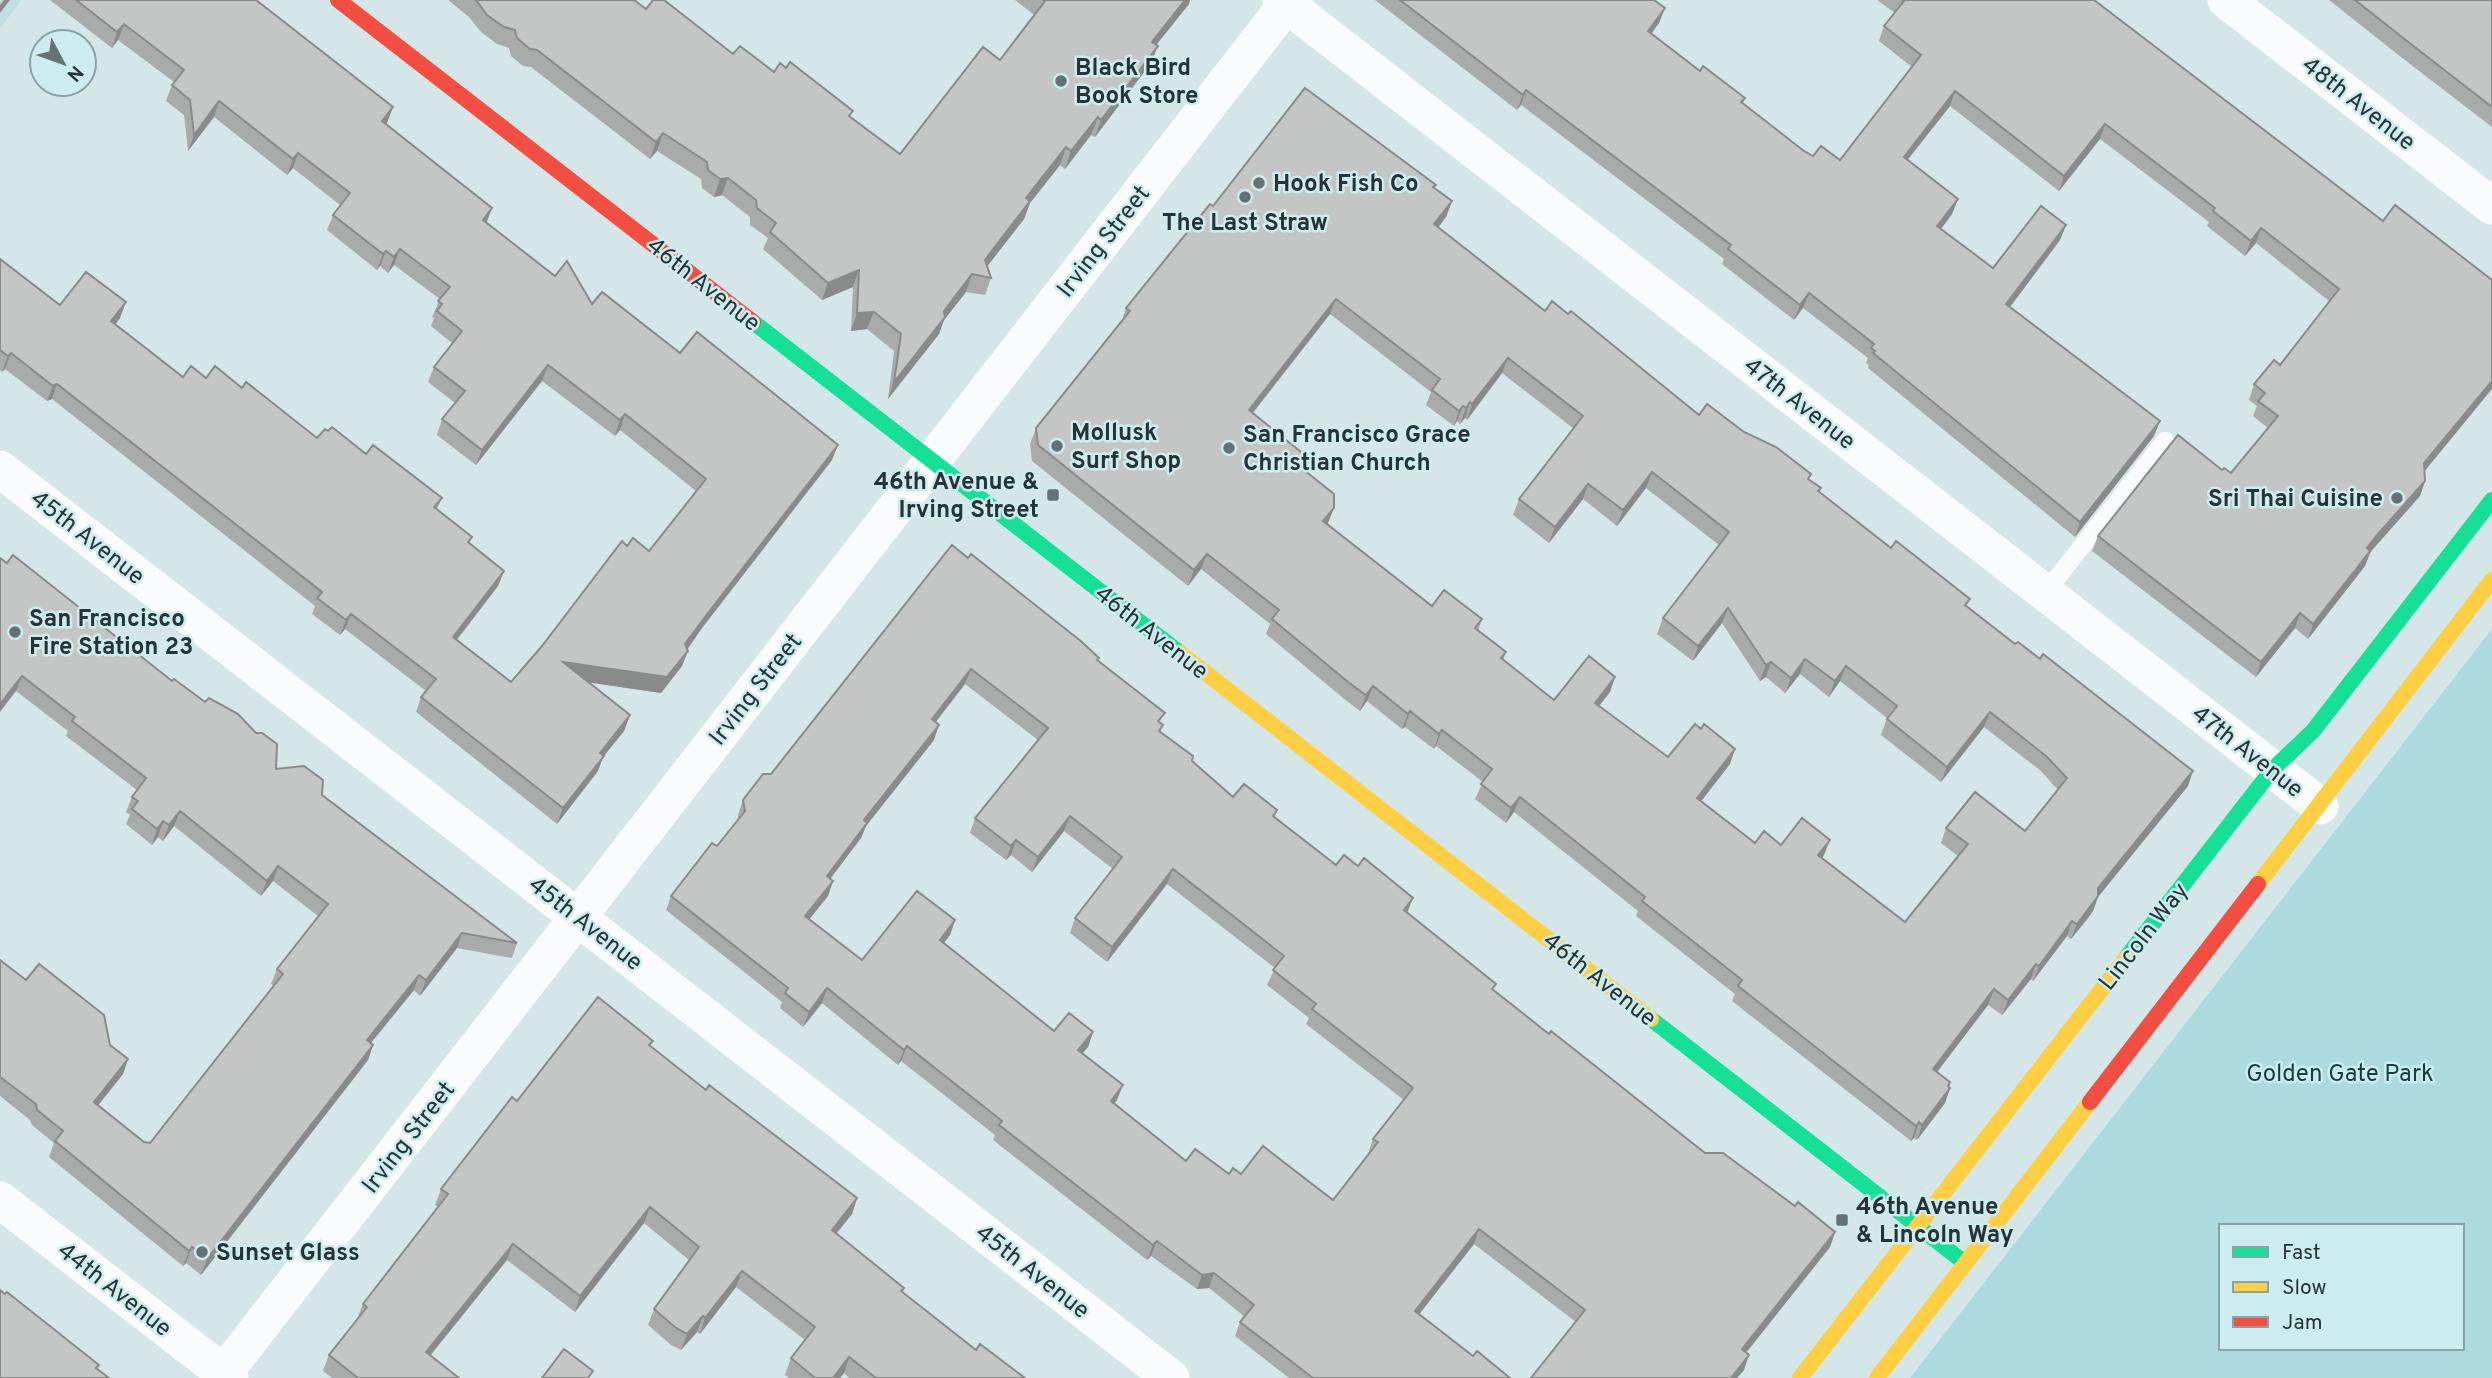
<svg xmlns="http://www.w3.org/2000/svg" width="2492" height="1378" font-family="Overpass,sans-serif">
<rect width="100%" height="100%" fill="#d5e6e8"/>
<path fill="#c1dee2" d="M0,0H22L0,28Z"/>
<path fill="#abdadf" fill-rule="evenodd" d="M2492,629V1378H1910ZM2221,1226H2462V1348H2221Z"/>
<g fill="none" stroke-linecap="round" stroke-linejoin="round">
<path stroke="#f9fbfc" stroke-width="18" d="M2045,593L2165,441"/>
<path stroke="#f9fbfc" stroke-width="37" d="M1281,0L2320,806
M2226,0L2492,206
M0,469L1171,1378
M0,1200L230,1378
M220,1378L1290,0"/>
<path stroke="#16e098" stroke-width="16" d="M753,322L1180,653
M2126,958L2272,770L2313,731L2492,500
M1651,1019L1965,1263"/>
<path stroke="#ffcf43" stroke-width="16" d="M1180,653L1651,1019
M2258,884L2492,580
M1800,1378L2126,958
M1877,1378L2090,1102"/>
<path stroke="#f24e42" stroke-width="16" d="M338,0L753,322
M2090,1102L2258,884"/>
</g>
<path fill="#a9aaaa" fill-rule="evenodd" d="M50,0H256L387,123L386,124L487,223L555,276L592,304L680,353L832,460L702,628L687,649L682,666L661,693L589,682L630,715L624,731L603,757L598,771L557,824L416,712L421,697L426,691L345,629L340,635L312,614L315,606L52,399L47,401L5,369L2,372L0,370V259L60,305L120,318L115,325L183,377L206,378L242,388L317,438L366,454L442,498L437,509L472,537L469,544L504,571L498,586L457,640L511,682L627,546L649,551L696,491L620,430L615,436L542,381L476,465L437,435L442,419L455,403L428,382L434,367L452,343L431,326L434,318L432,317L440,299L394,265L388,273L380,266L377,270L327,230L333,215L340,205L293,168L287,175L214,117L188,151L184,115L166,101L172,85L174,82L118,40L112,48Z
M448,0H634L646,9L733,54L774,72L850,117L900,154L1000,60L1034,15L1015,0H1190L1189,4L1156,45L1151,63L1095,137L1091,135L1065,169L1060,165L1030,203L1024,219L987,266L991,278L985,295L966,292L944,320L939,334L888,399L894,351L867,329L851,331L853,287L822,300L763,249L768,238L750,225V217L722,195L714,197L702,188L701,179L657,151L650,159L531,67L523,66L511,56L509,48L497,44L481,32L469,17Z
M1375,0H1654L1659,23L1651,34L1700,71L1745,98L1743,103L1804,151L1813,156L1840,160L1912,67L1879,41L1884,26L1895,13L1877,0H2094L2383,221L2425,471V481L2420,496L2373,549L2370,553L2365,566L2308,639L2295,628L2256,677L2092,551L2098,536L2222,470L2231,473L2268,428L2253,416L2257,406L2249,400L2254,384L2280,365L2329,301L2256,243L2245,256L2207,226L2209,222L2100,139L2059,191L1950,106L1907,160L1958,199L1952,214L1941,229L1993,268L2066,225L2060,240L2010,307L2154,436L2075,537L1868,368L1869,365L1866,363L1868,358L1803,308L1794,320L1722,264L1724,259L1521,105L1517,110Z
M2329,0H2492V127L2401,57Z
M1434,188L1452,201L1446,217L1438,227L1545,311L1699,415L1744,432L1809,480L1821,488L1819,492L1967,607L2188,786L2098,897L2093,911L2087,920L2071,939L2067,936L2033,981L2031,979L2002,1015L1988,1005L1937,1072L1950,1082L1949,1087L1950,1088L1945,1103L1917,1140L1914,1138L1911,1141L1732,1001L1735,994L1636,916L1638,911L1514,812L1506,823L1475,799L1483,782L1436,746L1434,749L1405,727L1402,729L1367,701L1360,711L1343,698L1266,634L1270,624L1201,569L1188,586L1032,461L1030,444L1036,428L1121,323L1126,308L1213,206ZM1330,314L1431,392L1426,405L1454,426L1457,421L1460,424L1465,418L1467,420L1502,373L1574,429L1519,499L1513,515L1549,543L1583,499L1617,526L1646,488L1719,545L1663,618L1657,634L1693,661L1722,623L1760,681L1766,677L1785,693L1800,674L1829,697L1840,681L1887,718L1881,735L1941,782L1984,727L2041,771L2058,790L2025,831L1946,828L1941,843L1958,856L1905,922L1822,858L1824,855L1781,845L1755,843L1701,801L1730,764L1668,757L1599,706L1610,692L1615,677L1554,700L1503,660L1506,652L1478,631L1482,619L1432,606L1327,524L1328,523L1307,472L1311,460L1253,413Z
M952,545L1098,661L1161,724V732L1233,797L1277,810L1275,817L1336,865L1407,913L1494,990L1549,1034L1705,1153L1795,1206L1835,1232L1830,1247L1746,1353L1744,1370L1737,1378H1531L1576,1322L1474,1244L1419,1314L1473,1356L1510,1378H1289L1235,1336L1240,1322L1244,1316L1209,1288L1197,1289L1151,1256L1147,1260L993,1140L995,1135L901,1061L898,1065L822,1003L803,1027L780,1008L782,1002L666,910L671,896L717,846L738,819V815L743,800L771,774ZM965,684L1038,740L975,818L970,833L1006,860L1011,855L1032,872L1064,831L1113,869L1075,918L1070,933L1107,962L1167,884L1275,968L1267,985L1309,1018L1306,1024L1404,1100L1373,1139L1368,1154H1369L1333,1200L1241,1174H1229L1186,1161L1114,1104L1117,1100L1082,1053L1088,1047L1093,1032L1054,1031L944,943L950,935L955,920L862,960L809,919L828,896L833,881L830,879L861,838L866,826L934,740L936,722Z
M0,558L276,769L322,795L517,943L512,958L457,948L420,996L414,990L371,1043L373,1045L368,1060L201,1275L186,1263L183,1266L49,1157L54,1143L32,1125L30,1120L0,1096V960L128,1059L123,1074L98,1105L144,1142L150,1143L274,986L271,984L277,969L318,916L273,881L261,896L174,826L163,841L158,837L152,845L126,824L130,815L126,812L132,797L137,790L66,736L68,731L16,691Z
M651,1046L706,1090L857,1198L852,1214L836,1234L904,1288L903,1292L976,1350L1025,1378H849L844,1373L840,1378H789L785,1375L791,1358L805,1340L736,1287L700,1334L697,1332L681,1350L671,1345L648,1325L654,1309L689,1260L644,1223L575,1312L507,1260L430,1356L459,1378H332L323,1371L329,1355L357,1319L363,1304L438,1207L435,1205L441,1189L517,1101Z"/>
<path fill="#898b8b" d="M4,0H10L0,13V5Z
M1185,0H1190L1189,4L1145,59L1152,42Z
M1665,8L1659,23L1642,46L1648,31Z
M124,24L118,40L112,48L117,32Z
M1158,46L1151,63L1095,137L1101,120Z
M1526,90L1521,105L1517,110L1523,95Z
M1955,91L1950,106L1898,172L1904,157Z
M219,101L214,117L188,151L194,135Z
M393,107L387,123L377,137L382,121Z
M1098,117L1091,135L1065,169L1071,151Z
M2105,124L2100,139L2059,191L2064,176Z
M663,133L657,151L650,159L656,142Z
M1066,147L1060,165L1030,203L1024,219L979,277L985,260L1026,198Z
M298,153L293,168L287,175L293,159Z
M728,178L722,195L714,197L720,179Z
M1958,199L1952,214L1932,241L1937,226Z
M1452,201L1446,217L1429,240L1434,224Z
M492,208L486,224L483,220Z
M2066,225L2060,240L2001,319L2006,304Z
M2261,228L2256,243L2245,256L2251,241Z
M400,249L394,265L388,273L394,257Z
M386,251L380,266L377,270L383,254Z
M859,270L853,287L822,300L828,283Z
M972,274L966,292L944,320L939,334L888,399L894,382L944,311Z
M1809,293L1803,308L1794,320L1800,305Z
M1336,299L1330,314L1243,425L1249,410Z
M126,302L120,318L105,337L111,321Z
M874,312L867,329L851,331L857,313Z
M11,353L5,369L2,372L8,356Z
M1508,358L1502,373L1467,420L1472,404Z
M548,365L542,381L476,465L482,450Z
M2492,381V389L2419,478L2424,463Z
M57,384L52,399L47,401L53,386Z
M1470,402L1465,418L1460,424L1466,408Z
M1463,406L1457,421L1454,426L1459,411Z
M625,414L620,430L615,436L620,420Z
M2160,421L2154,436L2075,537L2080,522Z
M838,445L832,460L702,628L680,660L685,644L708,613Z
M1652,472L1646,488L1617,526L1623,510Z
M2425,481L2420,496L2373,549L2370,553L2365,566L2308,639L2313,624L2367,548L2378,534Z
M1588,484L1583,499L1549,543L1555,527Z
M1334,508L1328,523L1318,536L1323,521Z
M1207,554L1201,569L1188,586L1194,570Z
M504,571L498,586L447,652L453,637Z
M1728,608L1722,623L1693,661L1698,646Z
M2300,613L2295,628L2256,677L2261,662Z
M351,614L345,629L340,635L346,620Z
M688,651L682,666L661,693L558,678L563,662Z
M1805,659L1800,674L1785,693L1791,678Z
M1771,662L1766,677L1760,681L1766,665Z
M1846,666L1840,681L1829,697L1835,681Z
M971,669L965,684L926,734L932,719Z
M22,676L16,691L0,712V704Z
M1615,677L1610,692L1589,719L1595,703Z
M1373,686L1367,701L1360,711L1366,695Z
M1410,711L1405,727L1402,729L1408,714Z
M1990,712L1984,727L1941,782L1947,767Z
M630,715L624,731L603,757L598,771L557,824L563,808L600,753Z
M939,725L934,740L866,826L861,838L821,891L827,876L864,820Z
M1442,730L1436,746L1434,749L1439,734Z
M1735,749L1730,764L1692,813L1697,798Z
M2193,771L2188,786L2098,897L2093,911L2071,939L2077,924L2098,888Z
M1520,797L1514,812L1506,823L1511,808Z
M180,811L174,826L163,841L169,825Z
M1070,816L1064,831L1032,872L1038,857Z
M163,821L158,837L152,845L157,829Z
M1016,840L1011,855L1006,860L1011,846Z
M1830,840L1824,855L1812,870L1818,855Z
M278,866L273,881L261,896L267,881Z
M1173,869L1167,884L1107,962L1112,947Z
M833,881L828,896L800,931L805,916Z
M1413,898L1407,913L1404,910Z
M955,920L950,935L934,955L940,940Z
M2072,921L2067,936L2033,981L2039,966Z
M462,933L457,948L420,996L426,980Z
M2036,964L2031,979L2002,1015L2008,1000Z
M419,975L414,990L361,1055L367,1040Z
M827,988L822,1003L803,1027L809,1012Z
M1994,989L1988,1005L1928,1084L1933,1069Z
M1093,1032L1088,1047L1073,1065L1078,1050Z
M373,1045L368,1060L201,1275L207,1259Z
M907,1046L901,1061L898,1065L904,1050Z
M128,1059L123,1074L89,1117L94,1102Z
M1950,1082L1947,1093L1950,1088L1945,1103L1917,1140L1922,1125Z
M1123,1085L1117,1100L1105,1116L1111,1101Z
M1919,1122L1914,1138L1911,1141L1916,1126Z
M857,1198L852,1214L826,1246L832,1230Z
M650,1207L644,1223L575,1312L580,1296Z
M1479,1229L1474,1244L1410,1326L1415,1311Z
M1835,1232L1830,1247L1737,1364L1742,1349Z
M1157,1241L1151,1256L1147,1260L1153,1245Z
M513,1244L507,1260L420,1368L426,1352Z
M192,1247L186,1263L183,1266L189,1251Z
M742,1271L736,1287L700,1334L705,1318Z
M1214,1273L1209,1288L1197,1289L1202,1275Z
M703,1316L697,1332L681,1350L687,1334Z
M1749,1355L1744,1370L1737,1378H1731Z
M849,1357L844,1373L840,1378H833Z"/>
<path fill="#c4c6c6" stroke="#898b8b" stroke-width="2" fill-rule="evenodd" d="M76,0H256L393,107L382,121L492,208L483,220L555,276L567,261L592,304L602,292L680,353L697,332L838,445L708,613L685,644L688,651L667,677L563,662L630,715L600,753L604,756L563,808L421,697L436,679L351,614L346,620L317,598L322,592L57,384L53,386L11,353L8,356L0,350V259L60,305L86,272L126,302L111,321L183,377L191,366L206,378L215,366L242,388L246,382L317,438L325,429L328,431L332,427L366,454L373,445L442,498L434,507L472,537L468,542L504,571L453,637L511,682L542,646L622,541L627,546L633,538L649,551L706,479L625,414L620,420L548,365L482,450L442,419L465,391L434,367L462,331L437,311L442,304L438,301L450,287L400,249L394,257L386,251L383,254L333,215L350,193L298,153L293,159L219,101L194,135L190,100L172,85L184,70L124,24L117,32Z
M476,0H634L646,9L653,0H664L733,54L740,46L774,72L780,63L786,68L790,62L853,111L849,116L900,154L983,47L1000,60L1045,1L1044,0H1185L1152,42L1158,46L1101,120L1098,117L1071,151L1066,147L1026,198L1030,201L985,260L991,278L972,274L944,311L945,317L894,382L901,334L874,312L857,313L859,270L828,283L770,232L776,223L757,208L756,200L728,178L720,179L708,170L707,162L663,133L656,142L537,50L530,49L517,38L515,30L504,27L487,15Z
M1400,0H1654L1665,8L1648,31L1700,71L1703,66L1745,98L1741,102L1804,151L1813,156L1821,146L1840,160L1921,55L1884,26L1904,1L1902,0H2094L2383,221L2395,205L2492,280V381L2424,463L2425,481L2378,534L2367,548L2370,551L2313,624L2300,613L2261,662L2098,536L2178,435L2222,470L2224,468L2231,473L2278,416L2258,401L2265,393L2254,384L2274,360L2280,365L2339,289L2261,228L2251,241L2213,211L2215,208L2105,124L2064,176L1955,91L1904,157L1958,199L1937,226L1993,268L2041,206L2066,225L2006,304L2160,421L2080,522L1873,353L1875,351L1871,348L1874,344L1809,293L1800,305L1728,249L1731,245L1526,90L1523,95Z
M2355,0H2492V107L2407,41Z
M1305,88L1436,185L1433,187L1452,201L1434,224L1545,311L1552,301L1568,314L1571,311L1699,415L1707,404L1744,432L1776,447L1811,474L1808,479L1821,488L1818,491L1891,548L1896,541L1970,599L1965,605L2015,644L2018,642L2040,659L2043,654L2193,771L2098,888V896L2077,924L2072,921L2039,966L2036,964L2008,1000L1994,989L1933,1069L1950,1082L1948,1086L1950,1088L1922,1125L1919,1122L1916,1126L1738,986L1742,980L1642,901L1645,897L1520,797L1511,808L1481,784L1492,769L1442,730L1439,734L1410,711L1408,714L1373,686L1366,695L1348,682L1272,619L1279,610L1207,554L1194,570L1038,445L1036,428L1130,311L1126,308L1210,204L1213,206ZM1336,299L1440,379L1432,390L1459,411L1463,406L1466,408L1470,402L1472,404L1508,358L1583,416L1519,499L1555,527L1588,484L1623,510L1652,472L1729,532L1663,618L1698,646L1728,608L1766,665L1771,662L1791,678L1805,659L1835,681L1846,666L1897,706L1887,719L1947,767L1990,712L2046,756L2067,778L2025,831L1975,792L1946,828L1968,844L1905,922L1818,855L1830,840L1802,818L1781,845L1764,831L1755,843L1697,798L1735,749L1704,724L1701,729L1695,724L1668,757L1595,703L1615,677L1589,656L1554,700L1501,658L1506,652L1475,628L1482,619L1444,590L1432,606L1323,521L1334,508V494L1304,470L1311,460L1249,410Z
M952,545L968,558L971,554L1082,642L1099,658L1097,660L1165,713L1158,721L1163,725L1159,731L1193,756L1192,761L1233,797L1244,784L1277,810L1273,816L1336,865L1344,855L1358,866L1364,858L1413,898L1404,910L1496,984L1492,989L1549,1034L1551,1031L1705,1153H1723L1795,1206L1798,1202L1835,1232L1742,1349L1749,1355L1731,1378H1531L1585,1310L1479,1229L1415,1311L1473,1356L1477,1351L1510,1378H1313L1240,1322L1254,1305L1214,1273L1202,1275L1157,1241L1153,1245L999,1125L1002,1121L907,1046L904,1050L827,988L809,1012L785,993L788,988L671,896L712,843L717,846L745,811L743,800L763,774H771ZM971,669L1048,728L975,818L1011,846L1016,840L1038,857L1070,816L1122,857L1075,918L1112,947L1173,869L1284,956L1273,970L1316,1004L1312,1009L1413,1088L1373,1139L1378,1142L1333,1200L1263,1146L1241,1174L1233,1168L1229,1174L1195,1149L1186,1161L1111,1101L1123,1085L1078,1050L1093,1032L1069,1013L1054,1031L940,940L955,920L917,891L862,960L805,916L833,881L827,876L867,823L864,820L939,725L932,719Z
M13,555L172,681L174,679L205,702L209,698L238,714L256,733H262L277,744L276,769L304,766L323,780L322,795L517,943L462,933L426,980L419,975L367,1040L373,1045L207,1259L192,1247L189,1251L55,1141L63,1131L37,1110L36,1104L0,1077V960L26,980L39,964L104,1015L110,1045L128,1059L94,1102L144,1142L150,1143L283,974L277,969L328,904L278,866L267,881L180,811L169,825L163,821L157,829L132,809L138,801L132,797L146,778L72,721L75,717L22,676L0,704V558L7,563Z
M598,997L653,1041L649,1045L706,1090L709,1085L857,1198L832,1230L904,1288L901,1291L976,1350L980,1344L1025,1378H876L849,1357L833,1378H815L791,1358L815,1327L742,1271L705,1318L703,1316L687,1334L676,1328L654,1309L699,1247L650,1207L580,1296L513,1244L426,1352L459,1378H358L329,1355L367,1307L363,1304L448,1194L441,1189L512,1097L517,1101Z
M0,1290L5,1294L7,1292L99,1365L96,1368L109,1378H0Z
M564,1349L593,1371L588,1378H542Z"/>
<g fill="#647273" stroke="#cdecf0" stroke-width="2.5">
<circle cx="1061" cy="81" r="7"/>
<circle cx="1259" cy="183" r="7"/>
<circle cx="1245" cy="197" r="7"/>
<circle cx="1057" cy="446" r="7"/>
<circle cx="1229" cy="448" r="7"/>
<rect x="1046" y="488" width="14" height="14" rx="3.5"/>
<circle cx="2397" cy="498" r="7"/>
<circle cx="15" cy="632" r="7"/>
<rect x="1835" y="1213" width="14" height="14" rx="3.5"/>
<circle cx="202" cy="1252" r="7"/>
</g>
<g text-anchor="middle" stroke-width="5" stroke-linejoin="round" paint-order="stroke">
<g font-size="24" font-weight="bold" fill="#273334" stroke="#cdecf0" text-anchor="start">
<text x="1075" y="75">Black Bird<tspan x="1075" dy="28">Book Store</tspan></text>
<text x="1273" y="191">Hook Fish Co</text>
<text x="1245" y="230" text-anchor="middle">The Last Straw</text>
<text x="1071" y="440">Mollusk<tspan x="1071" dy="28">Surf Shop</tspan></text>
<text x="1243" y="442">San Francisco Grace<tspan x="1243" dy="28">Christian Church</tspan></text>
<text x="1039" y="489" text-anchor="end">46th Avenue &amp;<tspan x="1039" dy="28">Irving Street</tspan></text>
<text x="2383" y="506" text-anchor="end">Sri Thai Cuisine</text>
<text x="29" y="626">San Francisco<tspan x="29" dy="28">Fire Station 23</tspan></text>
<text x="1856" y="1214">46th Avenue<tspan x="1856" dy="28">&amp; Lincoln Way</tspan></text>
<text x="216" y="1260">Sunset Glass</text>
</g>
<g font-size="24" fill="#273334" stroke="#cdecf0">
<text transform="translate(2359 103) rotate(38)" y="8">48th Avenue</text>
<text transform="translate(1103 241) rotate(-52)" y="8">Irving Street</text>
<text transform="translate(704 284) rotate(38)" y="8">46th Avenue</text>
<text transform="translate(1800 403) rotate(38)" y="8">47th Avenue</text>
<text transform="translate(88 537) rotate(38)" y="8">45th Avenue</text>
<text transform="translate(1152 632) rotate(38)" y="8">46th Avenue</text>
<text transform="translate(755 689) rotate(-52)" y="8">Irving Street</text>
<text transform="translate(2248 751) rotate(38)" y="8">47th Avenue</text>
<text transform="translate(586 923) rotate(38)" y="8">45th Avenue</text>
<text transform="translate(2143 936) rotate(-52)" y="8">Lincoln Way</text>
<text transform="translate(1600 979) rotate(38)" y="8">46th Avenue</text>
<text transform="translate(408 1137) rotate(-52)" y="8">Irving Street</text>
<text transform="translate(1033 1271) rotate(38)" y="8">45th Avenue</text>
<text transform="translate(115 1289) rotate(38)" y="8">44th Avenue</text>
</g>
<g font-size="24" fill="#143e42" stroke="#cdecf0">
<text x="2340" y="1081">Golden Gate Park</text>
</g>
</g>
<rect x="2219" y="1224" width="245" height="126" fill="#cdecf0" stroke="#8ba2a5" stroke-width="2"/>
<rect x="2233" y="1247" width="35" height="10" fill="#16e098" stroke="#8ba2a5" stroke-width="2"/>
<text x="2282" y="1259" font-size="21" fill="#273334">Fast</text>
<rect x="2233" y="1282" width="35" height="10" fill="#ffcf43" stroke="#8ba2a5" stroke-width="2"/>
<text x="2282" y="1294" font-size="21" fill="#273334">Slow</text>
<rect x="2233" y="1317" width="35" height="10" fill="#f24e42" stroke="#8ba2a5" stroke-width="2"/>
<text x="2282" y="1329" font-size="21" fill="#273334">Jam</text>
<g transform="translate(63 63) rotate(131)"><circle r="33" fill="#cdecf0" stroke="#8ba2a5" stroke-width="2"/>
<path d="M0-5L12 26L0 18L-12 26Z" fill="#647273"/>
<text y="-10" font-size="19" font-weight="bold" text-anchor="middle" fill="#273334">N</text>
</g>
</svg>
